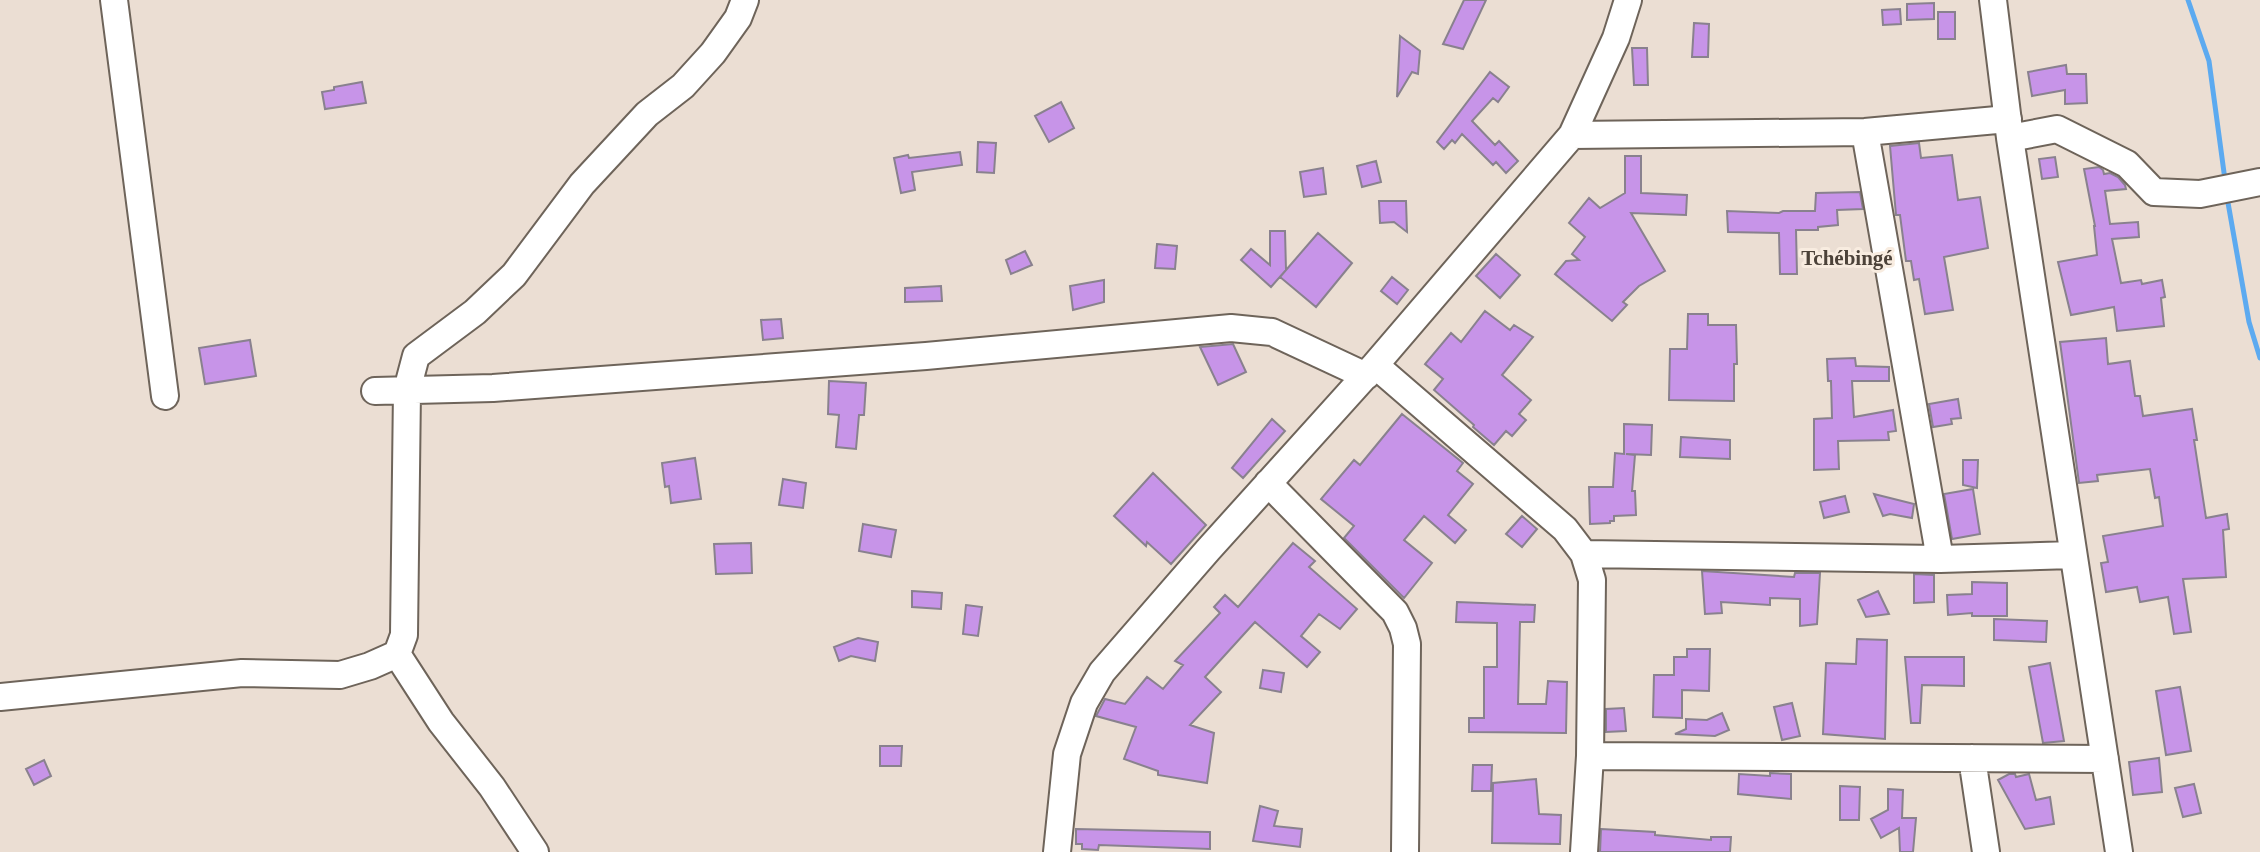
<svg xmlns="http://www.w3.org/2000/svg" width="2260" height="852" font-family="'Times New Roman',serif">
<rect width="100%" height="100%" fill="#ebded3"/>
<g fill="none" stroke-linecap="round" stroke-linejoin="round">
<path stroke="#5caaf0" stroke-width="5" d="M2188,0L2209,61L2225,180
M2227,197L2249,322L2260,358"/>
</g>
<path fill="#c794e8" stroke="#89818e" stroke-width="2" d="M1464,0H1486L1463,49L1443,44Z
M1934,3V19L1907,20V4Z
M1900,9L1901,24L1883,25L1882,10Z
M1938,12H1955V39H1938Z
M1694,23L1709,24L1708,57H1692Z
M1400,36L1420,51L1418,74L1412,72L1397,97Z
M1632,48H1647L1648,85H1634Z
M2066,65L2067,74H2086L2087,103L2065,104V90L2032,96L2028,72Z
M1490,72L1509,87L1498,102L1493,98L1472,121L1495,145L1499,141L1518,161L1506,173L1496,162L1493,165L1462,134L1455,143L1452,140L1444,149L1437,142Z
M362,82L366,103L325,109L322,92L334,90V87Z
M1061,102L1074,128L1049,142L1035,116Z
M978,142L996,143L994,173L977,172Z
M1919,143L1921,158L1952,155L1958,200L1980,197L1988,248L1944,257L1953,310L1925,314L1919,279L1914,280L1911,261H1906L1900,215H1896L1890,146Z
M960,152L962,165L912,172L915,190L901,193L894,158L908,155L909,158Z
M1625,156H1641V193L1687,195L1686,215L1631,213L1665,271L1639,286L1623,302L1627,305L1612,321L1555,274L1566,261L1579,260L1572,254L1585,237L1569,223L1589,198L1600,208L1625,193Z
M2055,157L2058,177L2042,179L2039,159Z
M1376,161L1381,182L1362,187L1357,166Z
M2099,167L2103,170L2104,174L2110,173L2118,177L2125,185L2126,189L2105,191L2110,224L2138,222L2139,237L2112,239L2121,283L2141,280L2142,284L2162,280L2165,297L2161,298L2164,326L2117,331L2114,307L2071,315L2058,262L2097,255L2094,226H2095L2084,169Z
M1323,168L1326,194L1304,197L1300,172Z
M1860,192L1863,209L1837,210L1838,225L1818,227V230H1796L1797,274H1780L1779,233L1728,232L1727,211L1779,213L1783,211H1815L1816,193Z
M1379,201H1406L1407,232L1394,222L1380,223Z
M1270,231H1285L1286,270L1271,287L1241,260L1251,249L1270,265Z
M1318,233L1352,263L1316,307L1280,277Z
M1157,244L1177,246L1175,269L1155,268Z
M1025,251L1032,265L1011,274L1006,260Z
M1496,254L1520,275L1500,298L1476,276Z
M1392,277L1408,290L1397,304L1381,291Z
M1104,280V302L1073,310L1070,286Z
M941,286L942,301L905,302V288Z
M1485,311L1510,330L1514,325L1533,337L1502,375L1531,400L1519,414L1526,420L1512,436L1506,431L1494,445L1473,427L1474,425L1434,390L1443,379L1425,364L1451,333L1461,342Z
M1688,314H1708V325H1736L1737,364H1734V401L1669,400L1670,349H1687Z
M781,319L783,338L763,340L761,320Z
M2106,338L2108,364L2130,361L2135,396H2140L2143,416L2192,409L2197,440H2194L2206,518L2227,514L2229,529L2223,530L2226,577L2183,579L2191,632L2174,634L2168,597L2140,602L2137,587L2106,592L2101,563L2108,562L2103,536L2163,526L2159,497L2155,498L2150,469L2097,475L2098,481L2079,483L2060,342Z
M250,340L256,376L205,384L199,348Z
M1233,344L1246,372L1218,385L1200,347Z
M1855,358L1856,366L1889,367V381H1852L1854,417L1893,410L1896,431L1888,432L1889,440L1838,441L1839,469L1814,470V419L1832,418L1831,381H1828L1827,359Z
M829,381L866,383L864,415H859L856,449L836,447L839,415L828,414Z
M1958,399L1961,418L1951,419L1952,424L1933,427L1929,404Z
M1402,414L1463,463L1457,471L1473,484L1448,515L1466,530L1455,543L1424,516L1404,540L1432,563L1404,598L1344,538L1354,526L1321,499L1354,460L1360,465Z
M1272,419L1285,431L1243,478L1232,468Z
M1624,424L1652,425L1651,455L1626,454L1635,455L1632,491H1635L1636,515L1614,516V521H1610V523L1590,524L1589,487H1613L1615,453L1624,454Z
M1681,437L1730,440V459L1680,457Z
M695,458L701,499L671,503L669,486L665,487L662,463Z
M1963,460H1978L1977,488L1963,485Z
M1153,473L1206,525L1171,564L1147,542L1146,546L1114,516Z
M783,479L806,483L803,508L779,505Z
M1973,489L1980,534L1952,539L1944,494Z
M1874,494L1914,504L1912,518L1890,514L1883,516Z
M1845,496L1849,512L1824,518L1820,502Z
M1522,516L1537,529L1522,547L1506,534Z
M863,524L896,530L891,557L859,551Z
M751,543L752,573L716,574L714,544Z
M1293,543L1315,561L1309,567L1357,609L1340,629L1319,614L1301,636L1320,652L1307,667L1255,622L1205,677L1221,692L1190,725L1214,733L1207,783L1158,775V771L1124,759L1136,727L1096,716L1105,699L1125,704L1147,677L1163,689L1183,665L1175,661L1220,613L1214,607L1225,595L1238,607Z
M1702,571L1794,577L1795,573H1820L1817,624L1800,626V599L1770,598V605L1721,602L1722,613L1705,614Z
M1914,574L1934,575V602L1914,603Z
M1972,582L2007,583V616H1972V613L1948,615L1947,595L1972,594Z
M912,591L942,593L941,609L912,607Z
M1878,591L1889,614L1866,617L1858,600Z
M1457,602L1535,605L1534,622H1520L1518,704H1546L1548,681L1567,682L1566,733L1469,732V718H1484V667H1497V623L1456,622Z
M966,605L982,607L978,636L963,634Z
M1994,619L2047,621L2046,642L1994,640Z
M858,638L878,642L875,661L851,656L839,661L834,647Z
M1857,639L1887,640L1885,739L1823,734L1826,663L1856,664Z
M1687,649H1710L1709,691L1682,690V718L1653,717L1654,675H1674V657H1687Z
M1905,657H1964V686L1922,685L1920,723H1911Z
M2050,663L2064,741L2043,743L2029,667Z
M1263,670L1284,673L1281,692L1260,688Z
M2180,687L2191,751L2166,755L2156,691Z
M1792,703L1800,736L1782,740L1774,707Z
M1624,708L1626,731L1606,732V709Z
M1722,713L1729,730L1715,736L1675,734L1686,729V719L1707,720Z
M880,746H902L901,766H880Z
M2159,758L2162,792L2133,795L2129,762Z
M44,760L51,776L34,785L26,769Z
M1473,765H1492L1491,791H1472Z
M1770,773L1791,774V799L1738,794L1739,774L1770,776Z
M2009,774H2015L2016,777L2029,774L2036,800L2050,797L2054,824L2025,829L1998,780Z
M1536,779L1539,814L1561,815L1560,844L1492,843L1493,783Z
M2194,784L2201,813L2183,817L2175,788Z
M1840,786L1860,787L1859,820H1840Z
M1888,789L1903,790L1902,818H1916L1913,852H1900L1899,828L1881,838L1871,819L1888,810Z
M1260,806L1278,811L1274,826L1302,829L1300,847L1253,841Z
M1076,829L1210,832V849L1099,845L1098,850L1082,849V844H1076Z
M1601,829L1655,832V835L1711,840V837H1731L1730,852H1600Z"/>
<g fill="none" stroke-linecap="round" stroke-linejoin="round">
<defs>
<path id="minor" d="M114,0L165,396
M1993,0L2010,138L2119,852
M1865,132L1940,559
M1572,135L1865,132L2008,119
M2010,138L2057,129L2127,164L2154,192L2200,194L2260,182
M1375,365L1565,529L1584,554L1592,580L1590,756L1584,852
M375,391L493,388L926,356L1231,328L1272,332L1366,376
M1268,483L1395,612L1403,628L1407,644L1405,852
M1584,554L1940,559L2073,555
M397,654L404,635L407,390L416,356L475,312L514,275L582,184L647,114L683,86L713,53L738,18L745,0
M0,697L242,673L340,675L370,666L397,654L441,722L492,787L535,852
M1590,756L2105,759
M1972,758L1986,852
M1057,852L1067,754L1084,703L1102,672L1208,550L1375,365L1572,135L1616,38L1628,0"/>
</defs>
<use href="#minor" stroke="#6e645a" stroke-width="30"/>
<use href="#minor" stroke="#fff" stroke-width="26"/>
</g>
<g text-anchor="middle" stroke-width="6" stroke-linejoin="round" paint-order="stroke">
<g font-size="21" font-weight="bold" fill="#4c4239" stroke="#f8ece0">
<text x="1847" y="265">Tchébingé</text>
</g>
</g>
</svg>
